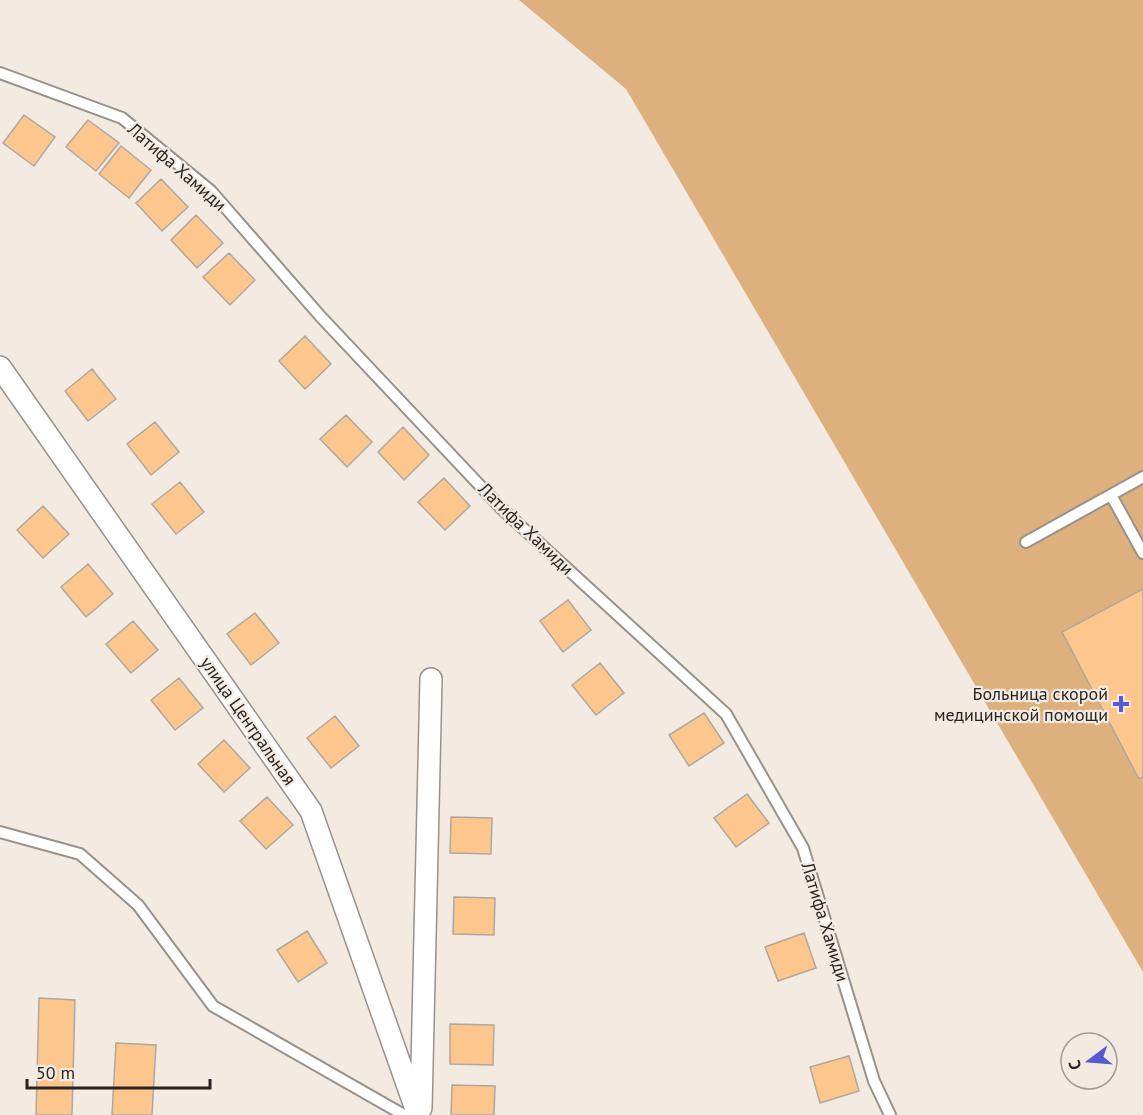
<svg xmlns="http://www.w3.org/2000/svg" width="1143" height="1115" font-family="'PT Sans',sans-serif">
<rect width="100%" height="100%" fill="#f3ebe2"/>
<path fill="#deb07e" d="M519,0H1143V972L626,89Z"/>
<path fill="#fcc68c" stroke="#b0a8a0" stroke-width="1.5" d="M24,115L55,137L34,166L3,143Z
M88,120L119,143L96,171L66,147Z
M121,146L151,170L129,198L99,174Z
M161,179L188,207L162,231L136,203Z
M196,215L223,243L197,268L171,240Z
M229,253L255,280L230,305L203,277Z
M305,336L331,364L305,389L279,361Z
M92,369L116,399L88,421L65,391Z
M346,415L372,442L347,467L320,439Z
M155,422L179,452L151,475L127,444Z
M403,427L429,455L404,480L378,452Z
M444,478L470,506L445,530L418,502Z
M180,482L204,512L176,534L152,504Z
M43,506L69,534L43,558L17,530Z
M88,564L113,594L86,617L61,587Z
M1143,589V777L1139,779L1062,632Z
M568,600L591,630L563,652L540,621Z
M255,613L279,643L251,665L227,634Z
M133,621L158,650L131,673L106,644Z
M600,663L624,693L596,715L572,685Z
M179,678L203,708L175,730L151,700Z
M704,713L724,743L689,766L669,735Z
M335,716L359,746L331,768L307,738Z
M224,740L250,768L224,792L198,764Z
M747,794L769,823L736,847L714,818Z
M267,797L293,825L266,849L240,821Z
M451,817L492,818L491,854L450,853Z
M454,897L495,898L494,935L453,934Z
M307,931L327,963L298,982L277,950Z
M804,933L816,968L778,981L765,947Z
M39,998L75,1000L72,1115H36Z
M450,1024L494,1025L493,1065L450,1064Z
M116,1043L156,1045L152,1115H112Z
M849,1056L859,1091L820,1103L810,1067Z
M452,1085L495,1086L494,1115H451Z"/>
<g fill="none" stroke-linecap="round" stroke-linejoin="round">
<defs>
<path id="service" d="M0,73L122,118L211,191L321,317L502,509L726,714L803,848L874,1081L890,1115
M1111,495L1143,553
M1026,542L1143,477
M0,832L80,854L138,905L213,1006L404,1115"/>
<path id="minor" d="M0,367L311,811L418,1115
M421,1108L431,679"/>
</defs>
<use href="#service" stroke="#99928a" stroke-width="14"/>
<use href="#minor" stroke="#99928a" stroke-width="24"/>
<use href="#service" stroke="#fff" stroke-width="10"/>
<use href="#minor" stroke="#fff" stroke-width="21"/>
</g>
<path fill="#595ad1" stroke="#f3ebe2" stroke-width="2" d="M1118 695h6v6h6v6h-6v6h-6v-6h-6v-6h6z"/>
<g text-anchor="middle" stroke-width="4.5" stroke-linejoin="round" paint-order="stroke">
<g font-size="18" fill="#272421" stroke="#f3ebe2">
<text transform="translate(177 167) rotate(41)" y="6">Латифа Хамиди</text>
<text transform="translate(526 529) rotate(44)" y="6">Латифа Хамиди</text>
<text transform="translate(248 721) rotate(55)" y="6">улица Центральная</text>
<text transform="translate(825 922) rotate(73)" y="6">Латифа Хамиди</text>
</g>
<g font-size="18" fill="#272421" stroke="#f3ebe2" text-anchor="end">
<text x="1108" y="700">Больница скорой<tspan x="1108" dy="21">медицинской помощи</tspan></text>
</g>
</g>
<g transform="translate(1089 1061) rotate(254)"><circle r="28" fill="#f3ebe2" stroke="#a19b95" stroke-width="1.5"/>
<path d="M0-4.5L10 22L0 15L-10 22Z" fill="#595ad1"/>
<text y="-9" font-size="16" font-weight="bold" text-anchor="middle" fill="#272421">С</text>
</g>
<path d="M27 1079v9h183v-9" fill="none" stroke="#272421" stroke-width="3"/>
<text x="36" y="1079" font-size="18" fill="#272421" stroke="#f3ebe2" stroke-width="4.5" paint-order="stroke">50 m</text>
</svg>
